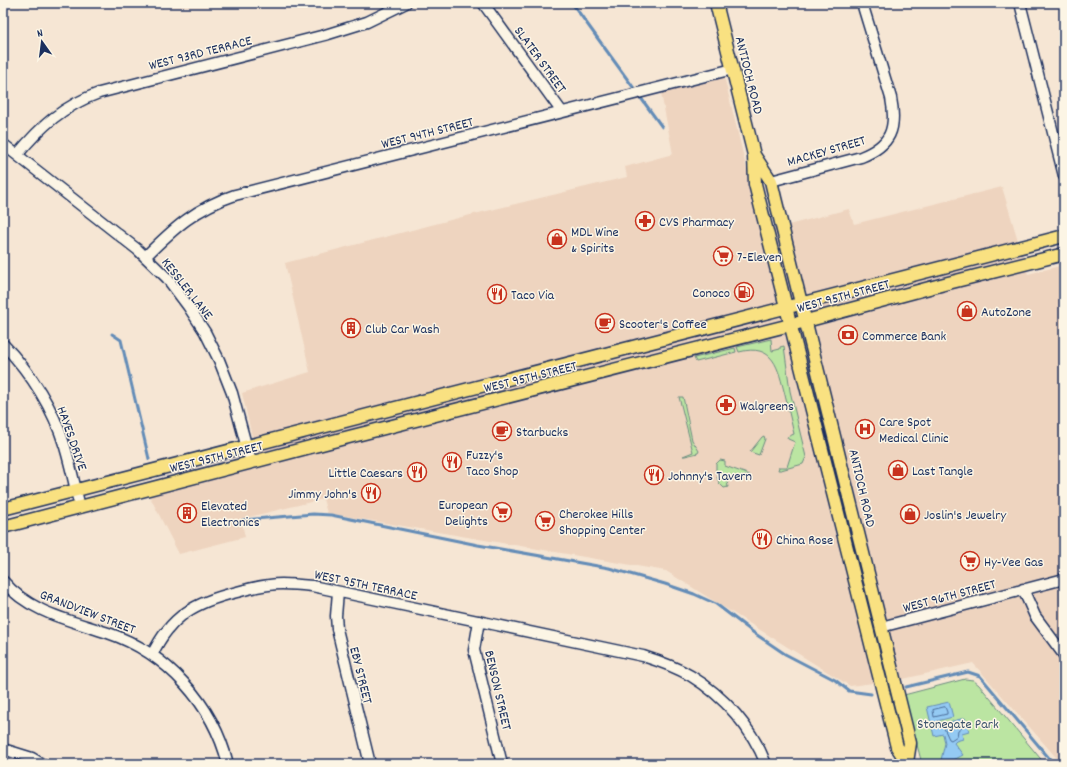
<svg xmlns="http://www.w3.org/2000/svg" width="1067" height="767" font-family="Dekko,sans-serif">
<rect width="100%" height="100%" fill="#f6e6d4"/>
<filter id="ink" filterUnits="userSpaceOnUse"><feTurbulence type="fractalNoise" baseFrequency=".025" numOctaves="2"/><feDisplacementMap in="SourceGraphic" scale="8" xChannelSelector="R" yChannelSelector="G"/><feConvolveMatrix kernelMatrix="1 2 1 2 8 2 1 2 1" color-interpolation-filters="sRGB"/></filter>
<g filter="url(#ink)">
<path fill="#eed4bf" d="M724,76L762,232L849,209L854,224L1002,187L1028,274L1064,265V764H1062L973,663L903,679L850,686L666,571L327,513L323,499L241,519L245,537L179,554L149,495L259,467L242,393L310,372L285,263L462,217L627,177L625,167L673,154L661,93Z"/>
<path fill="#bbe5a2" stroke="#6b8a80" d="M771,339L772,351L780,349V347L784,346L790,391L806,457L803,464L781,470H778L779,467H787L795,442L788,439L787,437L794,434C791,421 788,408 785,395C778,368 774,343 739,352L737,347Z
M735,348L736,352L696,362L694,358Z
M679,397H683L692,440L699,451L698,453L685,456H683L693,452Z
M764,436L765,439L759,455L750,452L762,437Z
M720,460L725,461V466L750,475L727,481L728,487L724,488L719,483L717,477L720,476L719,473H716V464Z
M965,679L973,680L979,685L1045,764H922L904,695Z"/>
<path fill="#94caf3" stroke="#648cb7" d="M949,702L953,717L937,721V725L965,718L969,731L962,733L963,739L956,741L954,743L963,755C956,759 949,762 941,760L945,743L943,734L934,736L927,707Z"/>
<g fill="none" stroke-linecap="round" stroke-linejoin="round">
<path stroke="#4b6d9a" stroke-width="1" d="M945,707L947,712V714L934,717L933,710Z
M961,724L963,727L958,731L957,736L951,740L949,739L944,728Z"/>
<path stroke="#648cb7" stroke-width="3" d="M572,3L662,127
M112,334L121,340L149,459
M243,520L313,514L331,515L478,545L609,568L665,584L694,594L716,604L754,633L785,654L835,680L849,691L871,694
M906,687L968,672L980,676L1054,764"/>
<defs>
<path id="minor" d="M483,3L562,112
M1020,3L1064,176
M3,144L138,250L167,278L188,306L205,332L219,360L232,393L251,463
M17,155C41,126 63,106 99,93L325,35L367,22L406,3
M771,181L861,157C891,145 897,129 891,98L862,3
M145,257C174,228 196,208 235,195L733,69
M3,344C31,373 53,408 65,447C71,467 75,487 80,507
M3,581C30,613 70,620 108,633C167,653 213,704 228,764
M1023,589L1035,616L1064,655
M338,592L336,616L337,629L370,764
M479,621L474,650L502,764
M881,627L1064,579
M152,655C171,615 196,602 237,592C251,588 267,584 282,584C292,584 302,585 312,586L643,656C659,661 676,667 691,676C724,696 752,728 766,764
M3,749L32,758L42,764"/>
<path id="major" d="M716,3L754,155L755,184L897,747L908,764
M754,155L771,181L775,198L910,743L907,762
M3,509L1064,236
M3,527L341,439L806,321L948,283L1064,254"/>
</defs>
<use href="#minor" stroke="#1b2f5e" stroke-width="13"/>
<use href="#major" stroke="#1b2f5e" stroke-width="15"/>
<use href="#minor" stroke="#fcf5e5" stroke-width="10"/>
<use href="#major" stroke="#f9e181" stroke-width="12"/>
</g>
</g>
<defs>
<symbol id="pharmacy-ring" viewBox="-11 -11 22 22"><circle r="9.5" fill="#fcf5e5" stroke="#c8321e" stroke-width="1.5"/><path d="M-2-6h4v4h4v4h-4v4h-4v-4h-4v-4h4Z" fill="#c8321e"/></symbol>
<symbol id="shop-ring" viewBox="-11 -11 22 22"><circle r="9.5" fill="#fcf5e5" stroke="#c8321e" stroke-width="1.5"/><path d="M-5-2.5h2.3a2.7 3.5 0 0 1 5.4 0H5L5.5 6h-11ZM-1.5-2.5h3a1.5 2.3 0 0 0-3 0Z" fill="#c8321e"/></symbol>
<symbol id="supermarket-ring" viewBox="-11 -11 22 22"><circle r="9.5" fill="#fcf5e5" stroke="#c8321e" stroke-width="1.5"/><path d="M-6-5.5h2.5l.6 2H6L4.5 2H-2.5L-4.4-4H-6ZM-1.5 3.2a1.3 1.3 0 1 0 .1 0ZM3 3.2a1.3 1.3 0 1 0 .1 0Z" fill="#c8321e"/></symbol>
<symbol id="fuel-ring" viewBox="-11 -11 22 22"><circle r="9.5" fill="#fcf5e5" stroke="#c8321e" stroke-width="1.5"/><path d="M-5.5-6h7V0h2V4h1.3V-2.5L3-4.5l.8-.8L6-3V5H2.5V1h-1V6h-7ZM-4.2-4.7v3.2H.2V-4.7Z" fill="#c8321e"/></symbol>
<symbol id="restaurant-ring" viewBox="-11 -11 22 22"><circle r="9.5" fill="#fcf5e5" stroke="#c8321e" stroke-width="1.5"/><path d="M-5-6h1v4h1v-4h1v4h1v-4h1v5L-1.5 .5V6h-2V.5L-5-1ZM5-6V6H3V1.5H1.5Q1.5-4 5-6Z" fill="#c8321e"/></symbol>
<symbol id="cafe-ring" viewBox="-11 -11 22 22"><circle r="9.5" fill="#fcf5e5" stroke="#c8321e" stroke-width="1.5"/><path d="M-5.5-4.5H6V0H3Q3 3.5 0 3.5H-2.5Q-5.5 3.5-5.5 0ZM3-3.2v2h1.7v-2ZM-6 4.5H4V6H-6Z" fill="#c8321e"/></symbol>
<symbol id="building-ring" viewBox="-11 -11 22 22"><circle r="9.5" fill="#fcf5e5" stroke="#c8321e" stroke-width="1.5"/><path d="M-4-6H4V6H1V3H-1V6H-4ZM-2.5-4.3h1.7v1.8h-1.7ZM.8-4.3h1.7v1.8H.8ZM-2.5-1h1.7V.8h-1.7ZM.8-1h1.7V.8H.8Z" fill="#c8321e"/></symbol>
<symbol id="bank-ring" viewBox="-11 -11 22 22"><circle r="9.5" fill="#fcf5e5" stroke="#c8321e" stroke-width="1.5"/><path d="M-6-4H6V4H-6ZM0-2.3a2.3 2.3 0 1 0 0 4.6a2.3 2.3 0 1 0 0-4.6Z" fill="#c8321e"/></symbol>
<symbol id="hospital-ring" viewBox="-11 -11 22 22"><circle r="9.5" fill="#fcf5e5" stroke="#c8321e" stroke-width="1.5"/><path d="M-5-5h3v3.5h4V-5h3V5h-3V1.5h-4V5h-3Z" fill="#c8321e"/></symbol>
</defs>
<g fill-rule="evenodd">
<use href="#pharmacy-ring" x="634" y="210" width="22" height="22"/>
<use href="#shop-ring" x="546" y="228" width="22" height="22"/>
<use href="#supermarket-ring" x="712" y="245" width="22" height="22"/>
<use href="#fuel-ring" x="733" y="281" width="22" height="22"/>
<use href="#restaurant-ring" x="486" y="283" width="22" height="22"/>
<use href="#shop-ring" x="956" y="300" width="22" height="22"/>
<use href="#cafe-ring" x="594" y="312" width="22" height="22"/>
<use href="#building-ring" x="340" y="317" width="22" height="22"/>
<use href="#bank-ring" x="837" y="324" width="22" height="22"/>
<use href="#pharmacy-ring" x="715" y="394" width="22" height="22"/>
<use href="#hospital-ring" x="854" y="418" width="22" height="22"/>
<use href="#cafe-ring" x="491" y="420" width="22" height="22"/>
<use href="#restaurant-ring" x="441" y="451" width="22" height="22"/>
<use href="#shop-ring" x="887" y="459" width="22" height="22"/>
<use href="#restaurant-ring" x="406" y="461" width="22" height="22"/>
<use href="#restaurant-ring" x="643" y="464" width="22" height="22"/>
<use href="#restaurant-ring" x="360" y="482" width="22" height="22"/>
<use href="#supermarket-ring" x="491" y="501" width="22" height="22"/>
<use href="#building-ring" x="176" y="502" width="22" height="22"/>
<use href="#shop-ring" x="899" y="503" width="22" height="22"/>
<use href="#supermarket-ring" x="534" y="510" width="22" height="22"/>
<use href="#restaurant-ring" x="751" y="528" width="22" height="22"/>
<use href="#supermarket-ring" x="959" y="550" width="22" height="22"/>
</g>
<g text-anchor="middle" stroke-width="3" stroke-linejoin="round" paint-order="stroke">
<g font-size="14" fill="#1b2f5e" stroke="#fcf5e5">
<text transform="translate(200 52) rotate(-14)" y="5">WEST 93RD TERRACE</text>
<text transform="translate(541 59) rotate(54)" y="5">SLATER STREET</text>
<text transform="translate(750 75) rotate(76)" y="5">ANTIOCH ROAD</text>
<text transform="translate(427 132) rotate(-14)" y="5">WEST 94TH STREET</text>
<text transform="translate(826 150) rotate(-16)" y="5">MACKEY STREET</text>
<text transform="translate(188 288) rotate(52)" y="5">KESSLER LANE</text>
<text transform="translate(843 295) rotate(-15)" y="5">WEST 95TH STREET</text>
<text transform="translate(530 376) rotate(-14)" y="5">WEST 95TH STREET</text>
<text transform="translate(73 438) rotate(71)" y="5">HAYES DRIVE</text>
<text transform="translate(216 456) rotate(-14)" y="5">WEST 95TH STREET</text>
<text transform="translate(863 488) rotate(77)" y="5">ANTIOCH ROAD</text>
<text transform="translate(366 584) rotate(12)" y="5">WEST 95TH TERRACE</text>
<text transform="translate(949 595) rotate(-15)" y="5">WEST 96TH STREET</text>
<text transform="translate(88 611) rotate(21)" y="5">GRANDVIEW STREET</text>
<text transform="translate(362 675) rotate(76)" y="5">EBY STREET</text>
<text transform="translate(499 690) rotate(77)" y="5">BENSON STREET</text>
</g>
<g font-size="14" fill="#1b2f5e" stroke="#fcf5e5" text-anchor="start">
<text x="659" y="226">CVS Pharmacy</text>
<text x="571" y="236">MDL Wine<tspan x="571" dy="16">&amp; Spirits</tspan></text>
<text x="737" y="261">7-Eleven</text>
<text x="730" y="297" text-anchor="end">Conoco</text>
<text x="511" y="299">Taco Via</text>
<text x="981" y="316">AutoZone</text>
<text x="619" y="328">Scooter's Coffee</text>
<text x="365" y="333">Club Car Wash</text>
<text x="862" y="340">Commerce Bank</text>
<text x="740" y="410">Walgreens</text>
<text x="879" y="426">Care Spot<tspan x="879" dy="16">Medical Clinic</tspan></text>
<text x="516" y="436">Starbucks</text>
<text x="466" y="459">Fuzzy's<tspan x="466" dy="16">Taco Shop</tspan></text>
<text x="912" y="475">Last Tangle</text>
<text x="403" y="477" text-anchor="end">Little Caesars</text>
<text x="668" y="480">Johnny's Tavern</text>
<text x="357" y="498" text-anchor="end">Jimmy John's</text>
<text x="488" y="509" text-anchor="end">European<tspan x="488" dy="16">Delights</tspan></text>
<text x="201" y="510">Elevated<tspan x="201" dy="16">Electronics</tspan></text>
<text x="559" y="518">Cherokee Hills<tspan x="559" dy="16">Shopping Center</tspan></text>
<text x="924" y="519">Joslin's Jewelry</text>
<text x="776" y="544">China Rose</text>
<text x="984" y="566">Hy-Vee Gas</text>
</g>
<g font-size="14" fill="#3b536c" stroke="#fcf5e5">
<text x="958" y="728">Stonegate Park</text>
</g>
</g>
<rect width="1067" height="767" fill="none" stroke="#fcf5e5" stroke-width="16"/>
<rect x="8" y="8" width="1051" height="751" fill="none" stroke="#1b2f5e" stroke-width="1.5" filter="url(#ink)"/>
<g transform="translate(42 42) rotate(346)" stroke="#fcf5e5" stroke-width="3" paint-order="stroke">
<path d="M0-3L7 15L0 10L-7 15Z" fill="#1b2f5e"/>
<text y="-6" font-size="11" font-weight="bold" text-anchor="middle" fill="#1b2f5e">N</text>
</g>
</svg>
